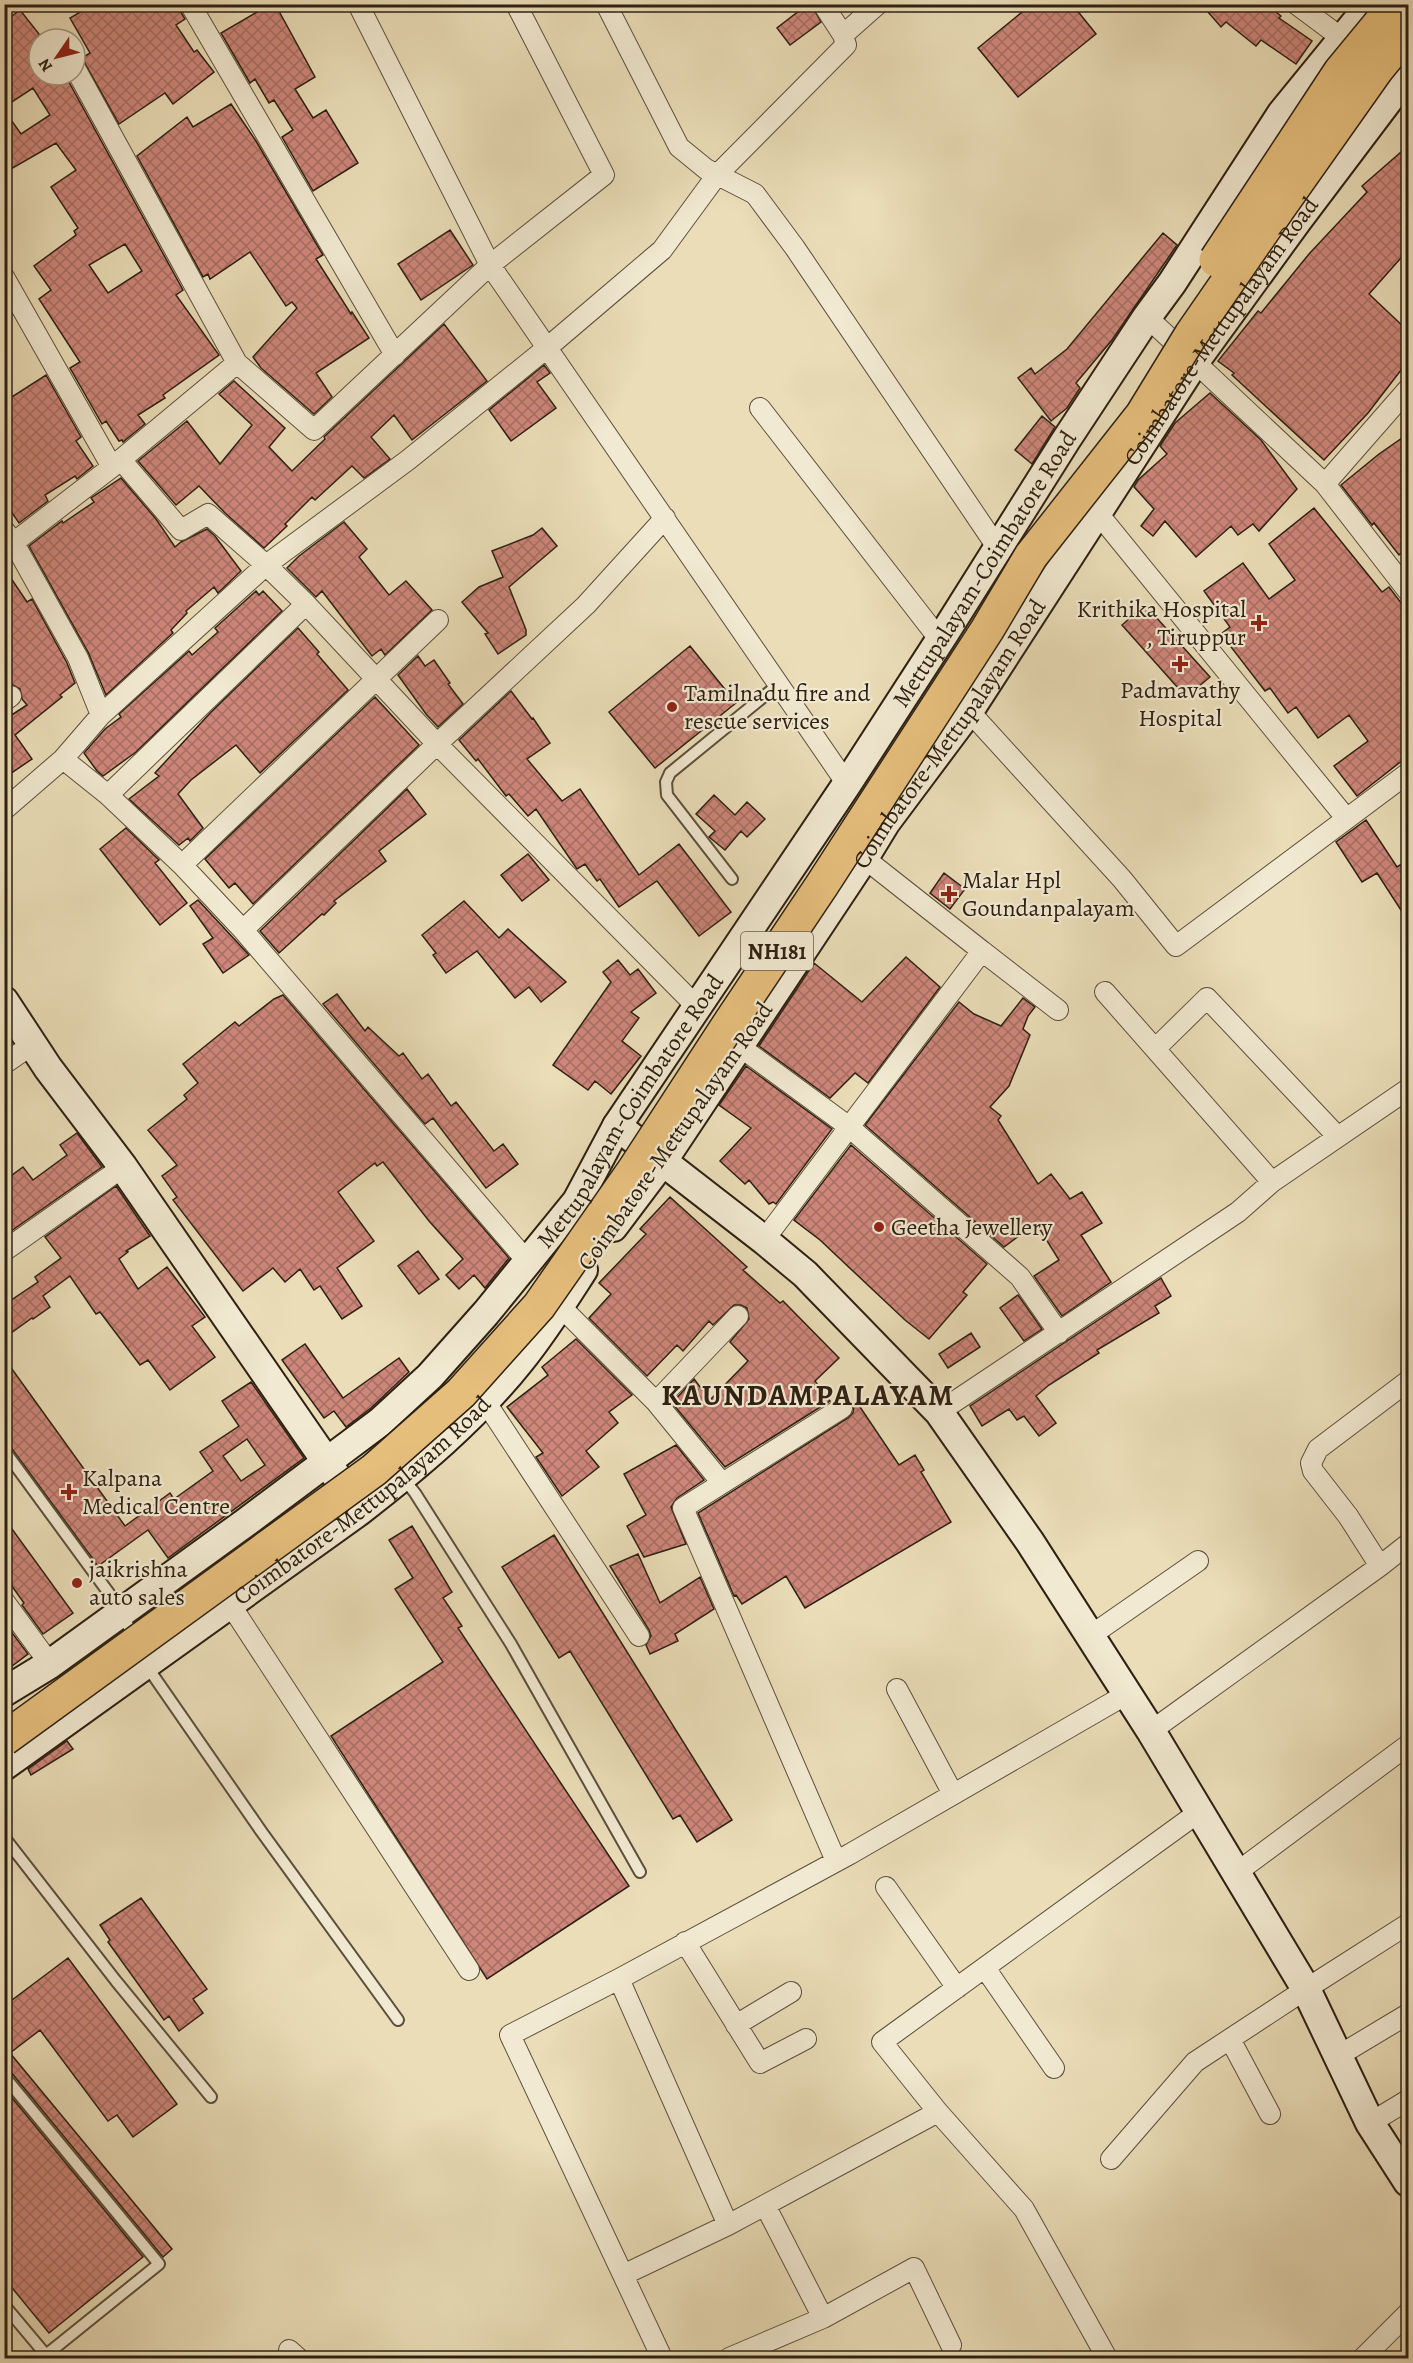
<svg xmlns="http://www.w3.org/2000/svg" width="1413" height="2363" font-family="Alegreya,serif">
<defs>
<pattern id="building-cross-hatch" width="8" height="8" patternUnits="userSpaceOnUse" patternTransform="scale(1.5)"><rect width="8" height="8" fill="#cd867a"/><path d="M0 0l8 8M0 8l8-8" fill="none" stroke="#a76d63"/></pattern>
</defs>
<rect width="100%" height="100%" fill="#eaddb8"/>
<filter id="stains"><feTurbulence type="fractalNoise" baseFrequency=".00333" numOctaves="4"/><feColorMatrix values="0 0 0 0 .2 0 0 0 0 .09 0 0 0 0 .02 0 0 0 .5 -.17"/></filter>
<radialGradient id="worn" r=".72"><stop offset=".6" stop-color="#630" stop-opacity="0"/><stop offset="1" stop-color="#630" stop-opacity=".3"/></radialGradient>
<path fill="url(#building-cross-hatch)" stroke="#2d2012" stroke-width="1.5" fill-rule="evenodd" d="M94,4H176L185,19L176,25L194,52L197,50L214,72L173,104L165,93L119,124L82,58L90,53L70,18Z
M271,4H275L315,77L295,89L313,118L326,110L358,163L313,191L282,137L293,130L274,100L269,103L255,79L250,83L221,33Z
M808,4H811L821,22L790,45L777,28Z
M1032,4H1072L1096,34L1018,97L978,48Z
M1201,4H1266L1281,16L1279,18L1312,41L1296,64L1261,40L1256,46L1226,22L1221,27Z
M20,10L39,34V75H65L183,290L176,295L219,355L163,395L165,398L138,415L145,424L123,442L122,440L119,441L106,421L102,424L70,368L80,362L39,299L51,290L34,266L76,235L74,231L78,228L51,187L76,170L56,143L4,173V110L21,134L50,115L33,88L4,107V22ZM125,244L142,271L108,293L89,265Z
M231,104L256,141L323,255L316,259L351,314L352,312L369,338L316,373L332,397L314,414L261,368L253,357L297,308L292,302L286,306L250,252L210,279L208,274L203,277L137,156L187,117L193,127Z
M1408,146V250L1369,294L1408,331V361L1368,413L1324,460L1232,375L1234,373L1218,361L1258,311L1261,313L1309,254L1367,192L1362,186Z
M450,230L473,265L421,300L398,264Z
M1163,233L1177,245L1112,340L1076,383L1080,388L1067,408L1051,421L1018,378L1031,368L1035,374L1067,349Z
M444,324L487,381L412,440L394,415L371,437L390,459L364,478L352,466L315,500L312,497L285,524L287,526L264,548L225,513L199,486L176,505L138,461L187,421L220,464L252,425L219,394L234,381L285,428L269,447L292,471L325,439L324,437Z
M544,365L550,373L537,382L556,408L511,441L489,410Z
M46,375L81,437L76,441L93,466L77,479L75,476L45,495L48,501L19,523L4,501V402Z
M1210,393L1261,440L1297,489L1259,531L1253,524L1238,535L1231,526L1196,557L1165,521L1153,536L1141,526L1154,509L1134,487L1138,480L1167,454L1160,446L1175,423Z
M1042,416L1055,427L1032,464L1015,450Z
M1408,434V547L1399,555L1374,523L1372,525L1341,485L1379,454Z
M121,478L156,519L175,547L181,542L207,529L215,536L241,571L218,593L214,587L186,611L187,613L171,630L173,633L106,695L88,652L29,546L62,521L63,523L94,502L91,498Z
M1314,508L1382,592L1389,587L1408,612V756L1357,796L1334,766L1368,741L1349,715L1318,738L1296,707L1288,713L1270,688L1265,691L1221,634L1230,627L1204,591L1243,563L1269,599L1295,580L1269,544Z
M344,522L367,549L359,557L389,595L406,581L432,610L385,655L381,649L372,656L322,591L316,597L287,568L299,556Z
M542,528L557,546L509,587L526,630V635L498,654L485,634L488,633L462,602L479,587L503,577L492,551L533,535Z
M4,568L27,602L32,599L67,663L75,683L60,695L62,697L15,735L32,759L4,778V720L27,705L22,699L20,689L11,684L4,675Z
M256,591L259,595L263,591L282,611L136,752L103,776L97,771L84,753L105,729L121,717L119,714L189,651L192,655L218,632L215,628Z
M1145,605L1210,677L1186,697L1122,625Z
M298,628L319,652L317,654L348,690L260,773L236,745L191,780L178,794L203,828L190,841L188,838L179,845L129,799L159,776L155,773L211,712Z
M690,646L736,703L655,768L609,712Z
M418,656L425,666L434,660L450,683L448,684L463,704L438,727L426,714L398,675Z
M511,691L532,719L533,718L550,743L527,759L562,801L580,789L639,875L679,844L731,912L699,936L657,881L619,907L600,879L597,881L585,864L577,869L536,809L528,816L509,794L506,796L478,759L476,761L459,740Z
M375,697L419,745L253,904L235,883L229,888L205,859Z
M407,789L426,814L379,851L386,861L334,901L336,903L324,915L322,914L279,953L260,931Z
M714,795L735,815L747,802L765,819L747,837L741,831L725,850L709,837L715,831L696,814Z
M1366,820L1397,867L1408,860V921L1377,873L1362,882L1336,842Z
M126,828L159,860L155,863L187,903L160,925L100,849Z
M528,854L549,880L522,901L501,875Z
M944,873L965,889L950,909L930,893Z
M198,900L249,955L223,973L203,944L213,938L190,906Z
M464,901L499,938L508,929L566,982L541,1002L529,987L515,998L477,951L446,973L433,955L436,953L422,935Z
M906,957L940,987L868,1083L855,1073L830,1098L759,1046L814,963L862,1002Z
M618,960L630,975L638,969L656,993L631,1012L639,1018L622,1041L641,1056L611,1094L595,1081L588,1090L553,1065L611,982L603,972Z
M337,994L365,1031L368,1027L399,1056L403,1053L422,1079L428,1074L451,1106L456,1102L494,1151L503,1144L518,1164L486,1188L433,1118L425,1124L323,1004Z
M283,995L509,1258L485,1288L474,1275L459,1289L446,1275L463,1259L429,1221L383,1162L377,1166L375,1163L338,1192L374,1241L337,1268L362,1306L342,1319L320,1286L314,1290L300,1269L285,1282L273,1268L243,1291L173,1200L177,1197L162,1176L177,1165L148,1130L187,1099L184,1095L198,1083L183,1064L235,1022L239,1026L274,999Z
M1023,998L1035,1007L1028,1016L1023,1029L1030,1035L1009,1086L990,1107L1001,1116L998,1120L1038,1184L1051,1174L1070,1199L1082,1192L1102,1223L1081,1235L1111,1282L1062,1316L1034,1276L1059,1260L1036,1223L1004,1247L865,1125L959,1002L974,1014L1001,1026Z
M746,1066L832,1129L776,1204L773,1202L769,1204L749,1180L745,1184L720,1161L751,1128L719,1105Z
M77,1133L102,1167L4,1236V1181L23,1167L33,1180L67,1155L60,1145Z
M851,1145L987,1264L963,1292L967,1295L929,1339L905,1320L820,1240L794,1220Z
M116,1186L150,1236L126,1251L128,1252L119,1259L138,1289L167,1267L205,1317L192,1326L215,1357L170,1390L148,1360L140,1365L100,1312L96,1314L70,1276L43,1296L50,1307L33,1319L32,1318L4,1338V1305L38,1282L35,1277L61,1258L45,1237Z
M670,1197L747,1267L743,1270L780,1303L783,1301L839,1358L815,1381L830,1401L725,1467L672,1403L694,1379L710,1400L748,1361L730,1342L749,1319L747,1308L741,1305H734L713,1325L709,1321L683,1351L677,1345L647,1376L589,1318L611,1294L599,1283L646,1234L640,1229Z
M418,1251L439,1279L419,1294L398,1266Z
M1161,1278L1171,1296L1155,1306L1159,1313L1097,1350L1099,1353L1049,1385L1036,1396L1056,1423L1039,1436L1024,1416L1017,1420L1009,1409L982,1426L970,1406Z
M1018,1295L1042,1329L1024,1341L1000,1308Z
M971,1333L980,1347L948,1368L939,1354Z
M576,1339L632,1395L609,1412L618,1423L586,1451L599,1467L562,1496L536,1457L543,1453L507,1407L548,1375L542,1367Z
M305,1344L343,1398L399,1358L409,1372L371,1408L346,1427L334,1411L324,1418L282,1360Z
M4,1358L125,1526L170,1493L174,1499L213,1471L200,1452L239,1426L222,1401L251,1382L304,1458L168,1558L148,1530L98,1566L10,1446L4,1443ZM247,1439L265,1465L241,1481L223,1456Z
M858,1404L899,1465L915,1455L924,1470L921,1472L951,1522L805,1608L786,1576L742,1604L736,1595L734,1596L698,1513L848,1418L853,1413L854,1407Z
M676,1445L704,1480L677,1498L671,1507L686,1544L644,1557L627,1526L646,1515L624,1474Z
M4,1518L73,1613L43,1634L22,1605L24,1603L4,1575Z
M412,1526L452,1592L443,1598L462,1626L458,1628L629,1886L487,1979L331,1736L443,1662L395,1589L413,1578L389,1540Z
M554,1535L732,1820L697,1842L680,1815L673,1819L570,1651L559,1658L502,1567Z
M638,1554L660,1603L700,1577L714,1609L675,1634L678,1641L650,1654L646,1645L651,1636L649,1630L610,1566Z
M4,1622L28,1654L4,1672Z
M67,1741L73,1749L31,1775L28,1769Z
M141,1898L207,1989L193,1999L203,2013L179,2031L169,2016L164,2020L108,1942L110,1940L100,1925Z
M68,1958L177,2104L133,2137L117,2115L108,2121L40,2030L10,2053L172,2249L163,2257L10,2071L4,2069V2006Z
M4,2088L143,2257L49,2333L4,2278Z"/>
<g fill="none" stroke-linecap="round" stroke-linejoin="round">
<defs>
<path id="lane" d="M732,879L667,795L666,782L670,773L779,684
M4,1450L122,1611L134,1640
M403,1478L415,1493L511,1644L640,1872
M146,1665L261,1831L398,2020
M4,1837L116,1981L211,2097
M4,2076L159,2264L46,2355L4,2305"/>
<path id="street" d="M190,4L395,355
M516,4L604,175L490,265L847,784
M606,4L679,147L706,169L755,194L795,248L997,547
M823,4L843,35
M1296,4L1343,39
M75,68L237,363L112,467
M4,277L112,467L4,550
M1147,317L1325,484L1408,591
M237,363L314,430L490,265L358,4
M760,408L940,640
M122,461L181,530L208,514L266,565L408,460L548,347L662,250L717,175L846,45L843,35L878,4
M1325,484L1408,389
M1096,511L1346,818
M4,530L14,543L78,658L101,715
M4,701L11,696
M969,711L1122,879L1176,946L1408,773
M63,759L108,795L182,865L243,930L527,1261
M108,795L306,604
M4,810L63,759L101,715L266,565L306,604L437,744L698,1008
M864,858L982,951
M182,865L438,620
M243,930L437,744L586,605L665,518
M1105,992L1272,1182
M739,1046L848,1126L1020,1277L1059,1333
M1155,1049L1207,998L1338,1137
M4,1064L33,1044
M764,1240L982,951L1058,1010
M4,1251L123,1167
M560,1306L656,1402L722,1483
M485,1401L639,1636
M656,1402L738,1316
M939,1412L1238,1212L1272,1182L1408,1089
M1380,1566L1408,1544
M4,1601L50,1664
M230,1604L469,1970
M1090,1636L1198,1561
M897,1689L953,1794
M1151,1731L1380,1566L1348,1516L1313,1471L1311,1463L1318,1449L1408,1381
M836,1861L683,1508L842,1408
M1236,1873L1408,1745
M886,1887L957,1988
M685,1942L760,2063L806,2039
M985,1968L1054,2068
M619,1979L728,2225L623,2275L510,2035L619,1979L850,1854L1127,1694
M736,2025L791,1992
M1230,2039L1270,2114
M1338,2056L1408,2014
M938,2112L882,2042L1199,1812
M1370,2123L1408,2100
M1111,2159L1195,2062L1306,1989L1408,1924
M765,2205L823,2318L914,2268L951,2345
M728,2225L938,2112L1024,2209L1107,2358
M623,2275L662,2358
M289,2350L298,2358
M729,2358L823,2318
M1363,2358L1408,2313"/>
<g id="secondary">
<path d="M4,1001L48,1068L123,1167L337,1477"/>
<path d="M617,1126L764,1240L805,1274L939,1412L1030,1542L1151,1731L1306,1989L1370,2123L1408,2182"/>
<path id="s1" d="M613,1227L662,1162L864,858L886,822L969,711L1196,360L1297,221L1408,74"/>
<path id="s2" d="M4,1692L50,1664L245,1523L380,1422L430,1376L486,1313L577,1201L617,1126L847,784L944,634L1066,440L1147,317L1172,283L1282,113L1371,4"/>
<path id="s3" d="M4,1766L358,1512C416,1467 474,1419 520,1361C543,1333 563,1301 583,1270"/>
</g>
</defs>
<use href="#lane" stroke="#5c4f3c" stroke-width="14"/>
<use href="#street" stroke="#5c4f3c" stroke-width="22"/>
<use href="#secondary" stroke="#2d2012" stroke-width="32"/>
<use href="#lane" stroke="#f1e9d1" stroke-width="10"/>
<use href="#street" stroke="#f1e9d1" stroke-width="20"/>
<use href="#secondary" stroke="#f1e9d1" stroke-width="28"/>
<defs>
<path id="highway-bridge" d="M1216,260L1340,72L1396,4
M4,1739L374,1470L461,1393L539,1306L634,1170L731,1021L822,885L987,630L1031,556L1142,415L1191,335L1278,209L1377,69L1408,31"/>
</defs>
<use href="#highway-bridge" stroke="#2d2012" stroke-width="36" stroke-linecap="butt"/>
<use href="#highway-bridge" stroke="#e5be7c" stroke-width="33"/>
</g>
<g fill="#8f2418" stroke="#f1e9d1" stroke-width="2">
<path d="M1256 614h6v6h6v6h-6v6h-6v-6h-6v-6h6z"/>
<path d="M1177 655h6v6h6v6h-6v6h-6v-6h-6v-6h6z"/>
<circle cx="672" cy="707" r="6"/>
<path d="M946 885h6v6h6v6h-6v6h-6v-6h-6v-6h6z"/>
<circle cx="879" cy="1227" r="6"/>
<path d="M66 1483h6v6h6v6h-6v6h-6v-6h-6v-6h6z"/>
<circle cx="77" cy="1583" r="6"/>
</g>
<g text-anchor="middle" stroke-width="4.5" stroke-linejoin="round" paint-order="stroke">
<rect fill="#f1e9d1" stroke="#685c4b" stroke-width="1.5" x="741" y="932" width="72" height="38" rx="4.5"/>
<g font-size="22" font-weight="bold" fill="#2d2012">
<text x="777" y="959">NH181</text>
</g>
<g font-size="24" fill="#2d2012" stroke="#f1e9d1">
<text dy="8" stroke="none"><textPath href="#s1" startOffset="1083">Coimbatore-Mettupalayam Road</textPath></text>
<text dy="8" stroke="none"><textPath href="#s2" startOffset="1512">Mettupalayam-Coimbatore Road</textPath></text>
<text dy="8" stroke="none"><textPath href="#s1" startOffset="597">Coimbatore-Mettupalayam Road</textPath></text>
<text dy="8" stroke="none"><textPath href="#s2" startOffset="864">Mettupalayam-Coimbatore Road</textPath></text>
<text transform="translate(675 1136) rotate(-55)" y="8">Coimbatore-Mettupalayam Road</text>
<text dy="8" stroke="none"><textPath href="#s3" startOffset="446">Coimbatore-Mettupalayam Road</textPath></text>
</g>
<g font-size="24" fill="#2d2012" stroke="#f1e9d1" text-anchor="start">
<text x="1246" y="617" text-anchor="end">Krithika Hospital<tspan x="1246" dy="28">, Tiruppur</tspan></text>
<text x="1180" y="698" text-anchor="middle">Padmavathy<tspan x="1180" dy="28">Hospital</tspan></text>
<text x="684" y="701">Tamilnadu fire and<tspan x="684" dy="28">rescue services</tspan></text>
<text x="962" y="888">Malar Hpl<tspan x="962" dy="28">Goundanpalayam</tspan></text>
<text x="891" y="1235">Geetha Jewellery</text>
<text x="82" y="1486">Kalpana<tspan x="82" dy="28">Medical Centre</tspan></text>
<text x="89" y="1577">jaikrishna<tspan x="89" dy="28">auto sales</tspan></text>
</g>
<g font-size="30" font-weight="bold" letter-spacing="1.5" fill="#2d2012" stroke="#f1e9d1">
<text x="808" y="1405">KAUNDAMPALAYAM</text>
</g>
</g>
<rect width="1413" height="2363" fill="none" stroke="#eaddb8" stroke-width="24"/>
<rect x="6" y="6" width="1401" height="2351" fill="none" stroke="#2d2012" stroke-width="3"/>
<rect x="12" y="12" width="1389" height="2339" fill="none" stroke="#2d2012" stroke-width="1.5"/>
<g transform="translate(57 57) rotate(235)"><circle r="28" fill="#f1e9d1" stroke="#a39985" stroke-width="1.5"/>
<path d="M0-4.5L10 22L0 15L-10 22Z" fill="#8f2418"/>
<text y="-9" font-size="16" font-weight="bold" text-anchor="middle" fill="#2d2012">N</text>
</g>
<rect width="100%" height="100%" filter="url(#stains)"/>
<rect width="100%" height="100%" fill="url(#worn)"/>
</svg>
